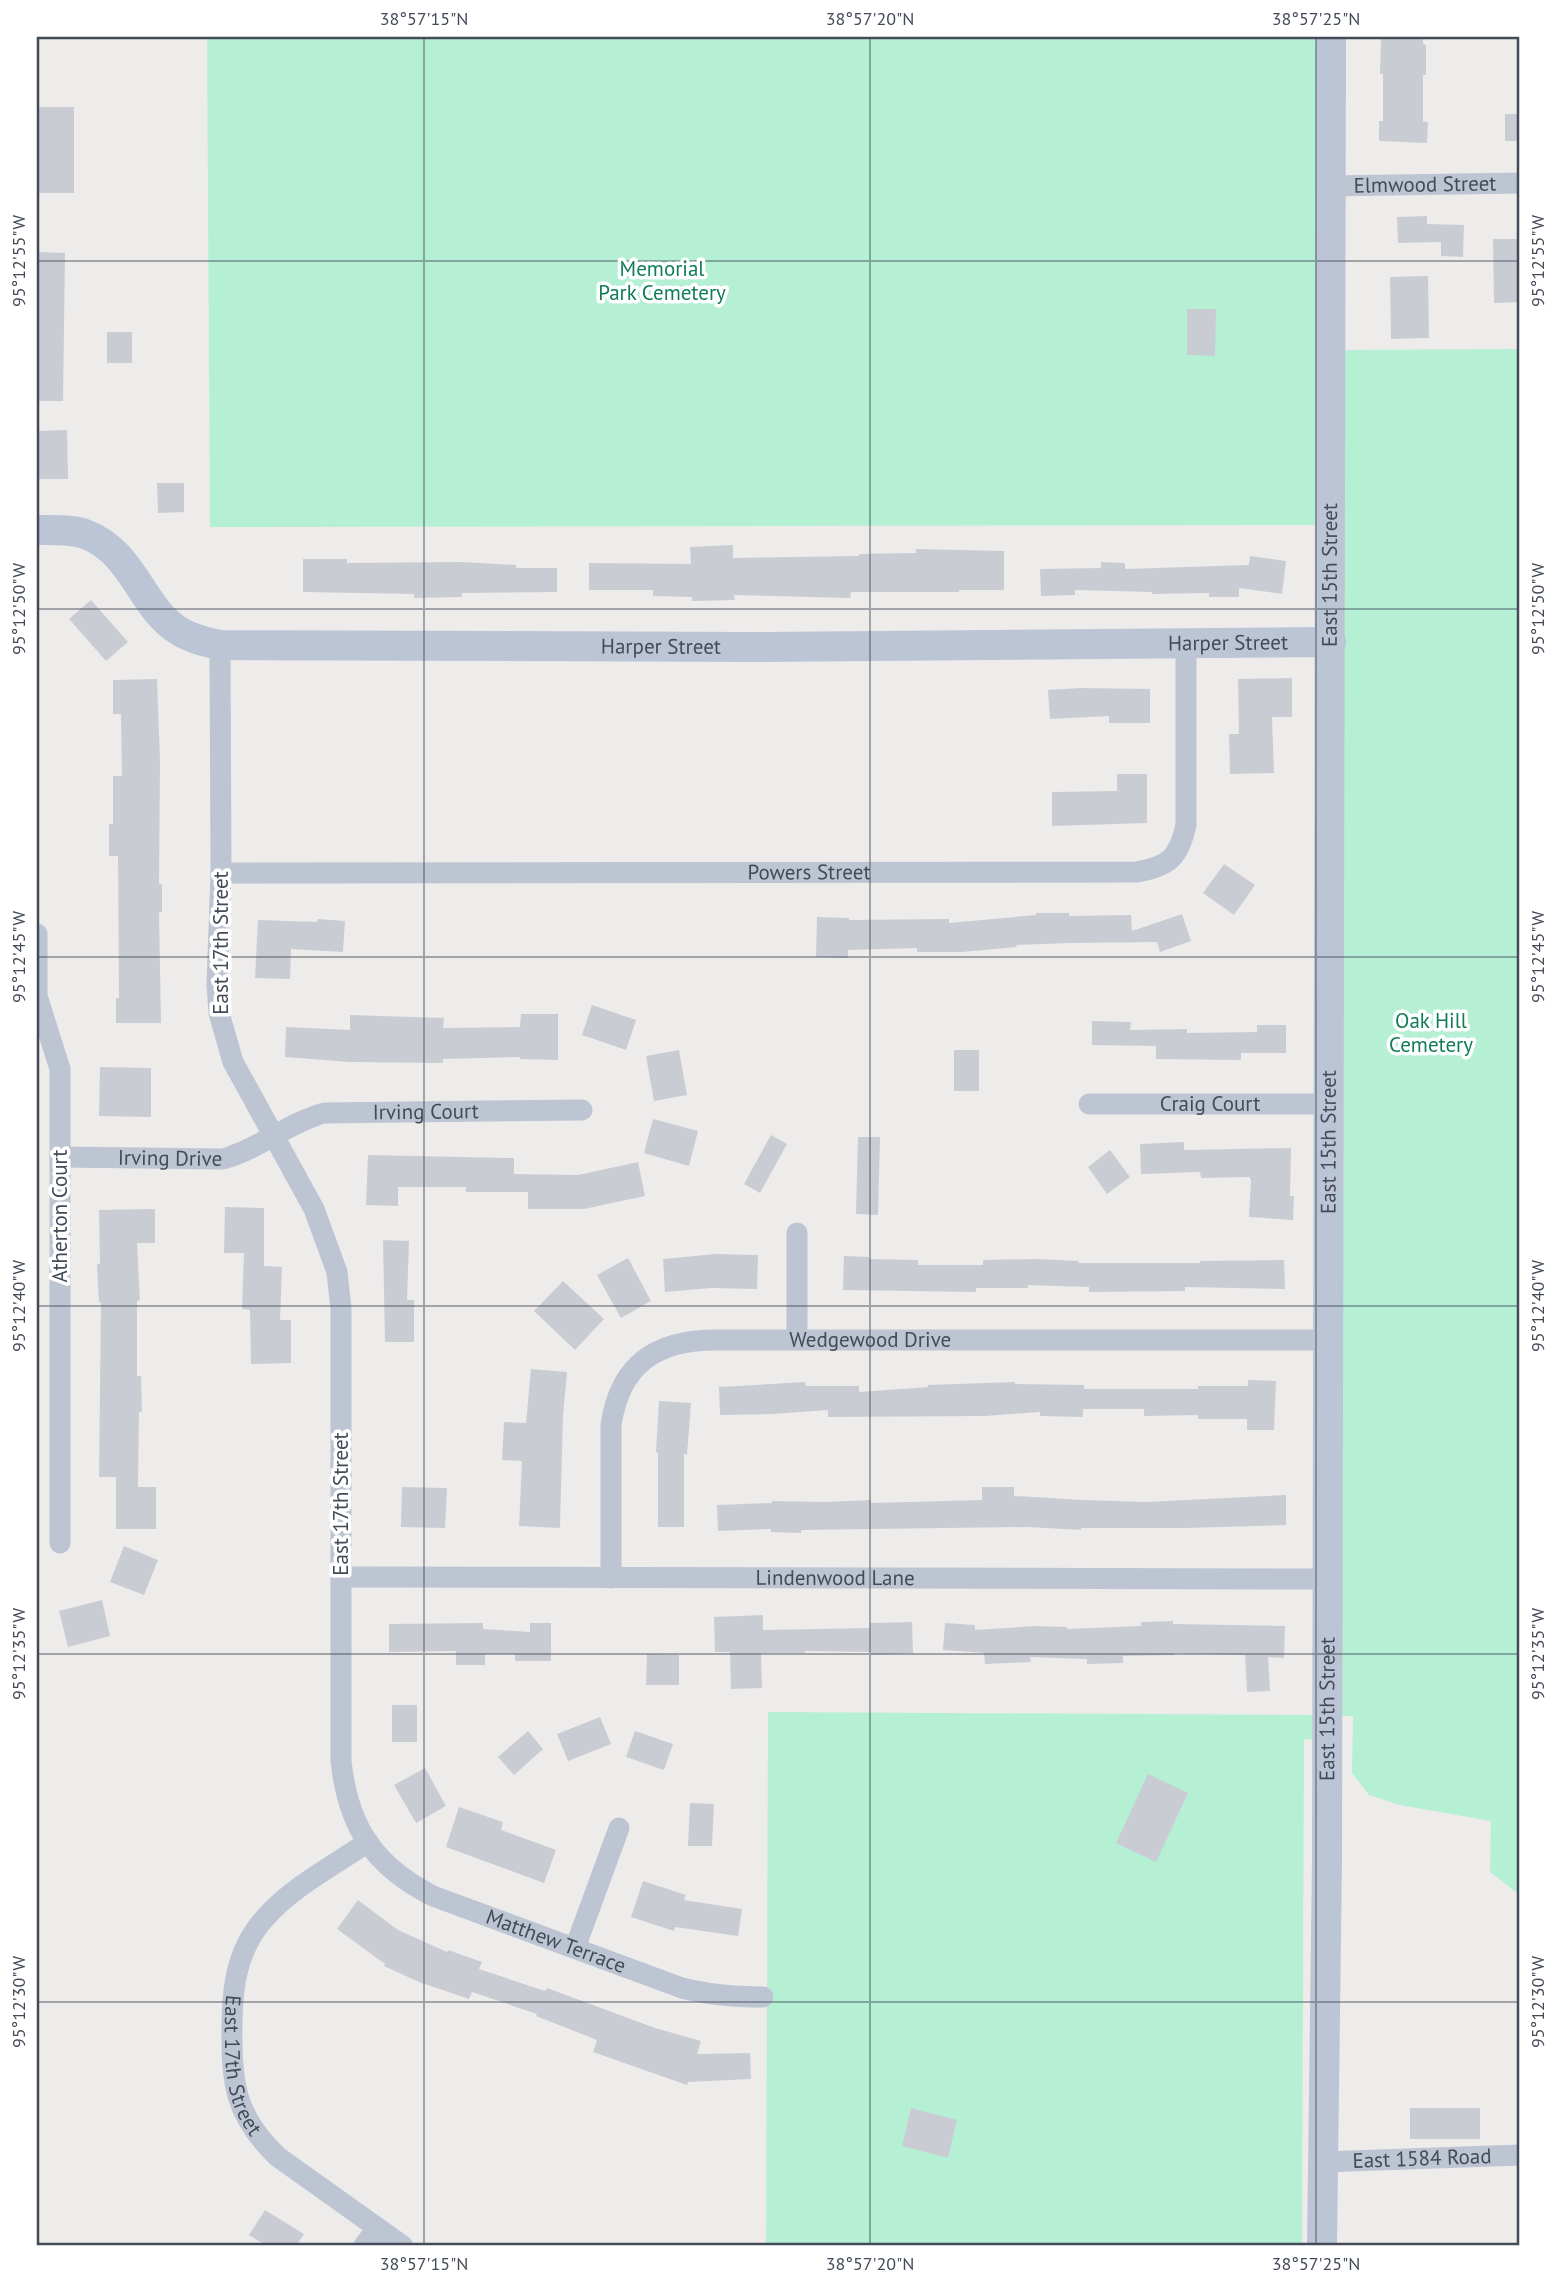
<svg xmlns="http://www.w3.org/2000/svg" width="1557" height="2283" font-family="'PT Sans',sans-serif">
<rect width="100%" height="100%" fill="#eeebeb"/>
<path fill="#b5f0d5" d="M207,37H1318L1317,525L210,527Z
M1520,349V1895L1490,1872L1491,1821L1400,1805L1369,1795L1352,1773L1353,1716H1340L1344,350Z
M768,1712L1313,1715V1740L1304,1739L1302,2246H766Z"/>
<path fill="#caccd4" d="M1381,37H1423V44L1426,45V75H1423V122H1428L1427,143L1379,141V121H1383V74H1380Z
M37,107H74V193H37Z
M1505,114H1520V141H1505Z
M1427,216V224L1464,225L1463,257L1441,256V242L1398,243L1397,217Z
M1493,239H1520V302L1494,303Z
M39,252L65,253L63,401H37Z
M1428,276L1429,338L1391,339L1390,277Z
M1187,309H1216L1215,356L1187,355Z
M107,332H132V363H107Z
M67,430L68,479H39L38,431Z
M157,483H184V512L158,513Z
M733,545V558L859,556V554L916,553V549L1004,551V590H959V592H851L850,598L734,595L735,600L692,601V597L653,596V590H589V563L691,564L690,547Z
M1250,556L1286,561L1282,594L1239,588V597H1209V593L1152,594V592L1075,590V595L1041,596L1040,569L1101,568V562L1125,563V569L1249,565Z
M303,559H347V563L462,562L516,565V568H557V592L462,593V597L414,598V594L303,592Z
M91,600L128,642L106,661L69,619Z
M1292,678V717H1272L1274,773L1230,774L1229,734H1239L1238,679Z
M157,679L160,760L159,884H162V912H159L161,1023H116V998H119L118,856H109V824H113V776H122L121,714H113V680Z
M1081,688L1150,689V723H1109V716L1050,719L1048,690Z
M1117,774H1147V823L1052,826V792L1117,791Z
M1224,864L1255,885L1234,915L1203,893Z
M1036,913H1069V916L1131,915L1132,931L1182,914L1191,941L1160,952L1157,942L1069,943L1016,945L1017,947L962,952H917V948L848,950V958L816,957L817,917L849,918V920L949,919V923L1036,915Z
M318,919L345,921L343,952L291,949L290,979L255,978L258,920L317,922Z
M592,1005L636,1020L626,1050L582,1035Z
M521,1014H558V1060L520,1059V1057L443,1059V1063L350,1062L285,1057L286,1027L350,1030V1015L444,1018L443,1028L520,1027Z
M1092,1021L1131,1022L1130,1030L1187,1029V1033L1257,1032V1025H1286V1053H1241V1060L1156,1059V1046L1092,1045Z
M679,1050L687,1095L654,1101L646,1056Z
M954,1050H979V1091H954Z
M100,1067L151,1068V1117L99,1116Z
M653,1119L698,1131L689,1166L644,1153Z
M771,1135L787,1144L760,1193L744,1184Z
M858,1137H880L878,1215L856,1214Z
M1184,1142V1150L1291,1148L1290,1196H1294L1293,1220L1249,1217L1251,1180L1249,1177L1201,1178L1200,1172L1141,1174L1140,1144Z
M1110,1150L1130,1177L1107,1194L1088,1167Z
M368,1155L514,1158V1174L578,1175L638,1162L645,1196L584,1209H528V1192H466V1187H398V1206L366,1205Z
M225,1207L264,1208V1266L282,1267L280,1320H291V1363L251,1364L250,1310L242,1309L244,1253H224Z
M155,1209V1243H137L140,1300L137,1301V1376H141L142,1412H139L138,1487H156V1529H116V1477H99L101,1302H99L97,1264H100L99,1210Z
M383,1240L409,1241L407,1300H414V1342H385Z
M716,1254L758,1255L757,1289L711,1288L665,1292L663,1259Z
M844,1256L869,1257V1259L918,1260V1265H983V1260L1037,1259L1079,1261L1078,1263H1200V1261L1284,1260L1285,1289L1185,1287V1291L1089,1292V1287L1028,1285V1288H976V1292L843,1290Z
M628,1258L651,1301L621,1318L597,1275Z
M563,1281L604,1319L575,1350L534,1311Z
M531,1369L567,1372L563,1415L560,1528L519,1526L522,1461L502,1460L504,1422L526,1423Z
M1248,1380L1276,1381L1274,1430H1247V1419H1198V1415L1144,1416V1409H1083V1417L1040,1416V1412L985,1416L828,1417V1410L773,1414L720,1415L719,1387L805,1382L806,1386H859V1392L928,1387V1385L1015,1382V1384L1084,1385V1389H1198V1386H1248Z
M659,1401L691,1403L687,1455L684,1454V1527H658V1453L656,1452Z
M402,1487L447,1488L445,1528L401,1527Z
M982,1487H1014V1496L1083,1500L1147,1502L1286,1495V1525L1185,1528H1081V1530L1027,1527L801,1530V1533L771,1532V1529L718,1531L717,1505L772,1503V1501L825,1502L871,1500V1503L982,1500Z
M124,1546L158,1560L144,1595L110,1582Z
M102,1600L110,1636L68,1647L59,1611Z
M763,1615V1630L870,1628V1623L912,1622L913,1653L871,1655V1652L805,1651V1653H761L762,1688L731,1689L730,1652H715L714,1617Z
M1173,1621V1624L1285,1626L1284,1658L1268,1657L1270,1691L1247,1692L1245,1655L1174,1653V1655L1123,1656V1663L1087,1664V1659L1030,1657L1031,1662L985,1664L984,1653L943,1650L945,1623L975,1625V1630L1036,1626L1067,1627V1629L1141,1626V1622Z
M483,1623V1629L530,1632V1623H551V1661H515V1654H485V1665H456V1651L389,1652V1624Z
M647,1654L679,1655V1685H646Z
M392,1705H417V1742H392Z
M600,1717L611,1744L568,1761L557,1734Z
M528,1731L543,1749L514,1775L498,1757Z
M635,1731L673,1744L664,1770L626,1757Z
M425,1768L446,1806L416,1823L394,1785Z
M1148,1774L1188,1793L1156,1862L1116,1843Z
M690,1803L714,1804L712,1846H688Z
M459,1807L503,1822L501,1830L556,1850L544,1883L446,1847Z
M643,1881L686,1895L684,1900L742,1909L738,1936L675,1927L674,1931L631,1917Z
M358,1900L398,1930L447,1952L448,1950L482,1962L479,1969L545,1991L547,1988L655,2028L701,2041L697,2054L750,2053L751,2079L688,2082L687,2085L593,2052L597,2040L536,2016L537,2014L472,1992L469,1999L419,1982L384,1966L385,1964L337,1929Z
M911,2108L957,2120L948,2158L902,2146Z
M1410,2108H1480V2139H1410Z
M265,2210L304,2234L296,2246H267L249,2235Z"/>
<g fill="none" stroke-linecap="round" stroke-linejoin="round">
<g stroke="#bdc5d2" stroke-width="21">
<path id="s1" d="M1331,186L1520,183"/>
<path id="s2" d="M220,645L221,873L217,984L219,1013L233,1062L314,1209L337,1272L341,1309V1761C348,1827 374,1866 433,1896L682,1988C709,1995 735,1997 763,1997"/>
<path id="s3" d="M221,873L1136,872C1169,867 1179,857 1186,825V642"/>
<path d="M37,934V996L60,1069V1543"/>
<path id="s4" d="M1089,1104H1330"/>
<path id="s5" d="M60,1157L223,1159C259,1149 288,1123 324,1113L582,1110"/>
<path d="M797,1233V1340"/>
<path id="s6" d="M341,1577L1328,1579"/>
<path id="s7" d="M611,1578V1425C620,1364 656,1340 716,1340H1329"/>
<path id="s8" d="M368,1842C334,1865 292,1887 265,1918C233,1953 231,1998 232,2043C232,2061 233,2078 238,2096C245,2120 260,2140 278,2157L403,2246"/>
<path d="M575,1948L619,1828"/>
<path id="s9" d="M1322,2162L1520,2155"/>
<path d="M364,2246L377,2228"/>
</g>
<g stroke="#bcc5d6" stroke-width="30">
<path id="s10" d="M37,530C53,530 70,529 85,534C134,552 141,608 179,631C192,639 206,642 220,645L755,647L1331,642"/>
<path id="s11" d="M1322,2246L1327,1860L1331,37"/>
</g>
</g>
<path fill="none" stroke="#434b59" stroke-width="2" stroke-opacity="0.45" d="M424,37V2246M870,37V2246M1316,37V2246M37,261H1520M37,609H1520M37,957H1520M37,1306H1520M37,1654H1520M37,2002H1520"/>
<g text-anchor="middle" stroke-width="7" stroke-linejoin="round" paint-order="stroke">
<g font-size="21" fill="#434b59" stroke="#fff">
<text dy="7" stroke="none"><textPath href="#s1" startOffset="94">Elmwood Street</textPath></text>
<text dy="7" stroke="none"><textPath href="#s11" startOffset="1671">East 15th Street</textPath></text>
<text dy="7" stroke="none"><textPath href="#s10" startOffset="1237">Harper Street</textPath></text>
<text dy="7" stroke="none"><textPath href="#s10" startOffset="670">Harper Street</textPath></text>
<text dy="7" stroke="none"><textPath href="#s3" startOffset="588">Powers Street</textPath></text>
<text transform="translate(221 943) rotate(-90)" y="7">East 17th Street</text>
<text dy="7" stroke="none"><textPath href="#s4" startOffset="121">Craig Court</textPath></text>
<text dy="7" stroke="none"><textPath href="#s5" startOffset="376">Irving Court</textPath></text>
<text dy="7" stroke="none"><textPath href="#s11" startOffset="1104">East 15th Street</textPath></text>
<text dy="7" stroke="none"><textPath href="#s5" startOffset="110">Irving Drive</textPath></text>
<text transform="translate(60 1216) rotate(-90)" y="7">Atherton Court</text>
<text dy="7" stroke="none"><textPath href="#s7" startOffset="458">Wedgewood Drive</textPath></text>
<text transform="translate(341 1504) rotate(-90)" y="7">East 17th Street</text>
<text dy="7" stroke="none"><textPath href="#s6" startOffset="494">Lindenwood Lane</textPath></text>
<text dy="7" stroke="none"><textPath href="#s11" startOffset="537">East 15th Street</textPath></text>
<text dy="7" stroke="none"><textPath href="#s2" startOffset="1446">Matthew Terrace</textPath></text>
<text dy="7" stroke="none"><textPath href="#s8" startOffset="285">East 17th Street</textPath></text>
<text dy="7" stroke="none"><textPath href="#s9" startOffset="100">East 1584 Road</textPath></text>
</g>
<g font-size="21" fill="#117d57" stroke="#fff">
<text x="662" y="276">Memorial<tspan x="662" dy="24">Park Cemetery</tspan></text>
<text x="1431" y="1028">Oak Hill<tspan x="1431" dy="24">Cemetery</tspan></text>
</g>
</g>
<rect width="1557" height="2283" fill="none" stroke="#ffffff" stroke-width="77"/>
<rect x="38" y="38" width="1480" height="2206" fill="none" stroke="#434b59" stroke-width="2.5"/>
<g font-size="18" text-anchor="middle" fill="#434b59">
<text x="424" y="25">38°57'15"N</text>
<text x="870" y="25">38°57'20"N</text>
<text x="1316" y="25">38°57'25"N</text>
<text transform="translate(1538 261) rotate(-90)" y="6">95°12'55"W</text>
<text transform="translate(19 261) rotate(-90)" y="6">95°12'55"W</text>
<text transform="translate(1538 609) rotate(-90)" y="6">95°12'50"W</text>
<text transform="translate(19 609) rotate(-90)" y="6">95°12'50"W</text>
<text transform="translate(1538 957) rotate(-90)" y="6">95°12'45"W</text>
<text transform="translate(19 957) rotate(-90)" y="6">95°12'45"W</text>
<text transform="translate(1538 1306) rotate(-90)" y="6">95°12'40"W</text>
<text transform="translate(19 1306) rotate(-90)" y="6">95°12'40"W</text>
<text transform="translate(1538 1654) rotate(-90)" y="6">95°12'35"W</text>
<text transform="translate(19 1654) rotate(-90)" y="6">95°12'35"W</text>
<text transform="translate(1538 2002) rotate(-90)" y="6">95°12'30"W</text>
<text transform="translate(19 2002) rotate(-90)" y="6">95°12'30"W</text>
<text x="424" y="2270">38°57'15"N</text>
<text x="870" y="2270">38°57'20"N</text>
<text x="1316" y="2270">38°57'25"N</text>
</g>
</svg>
